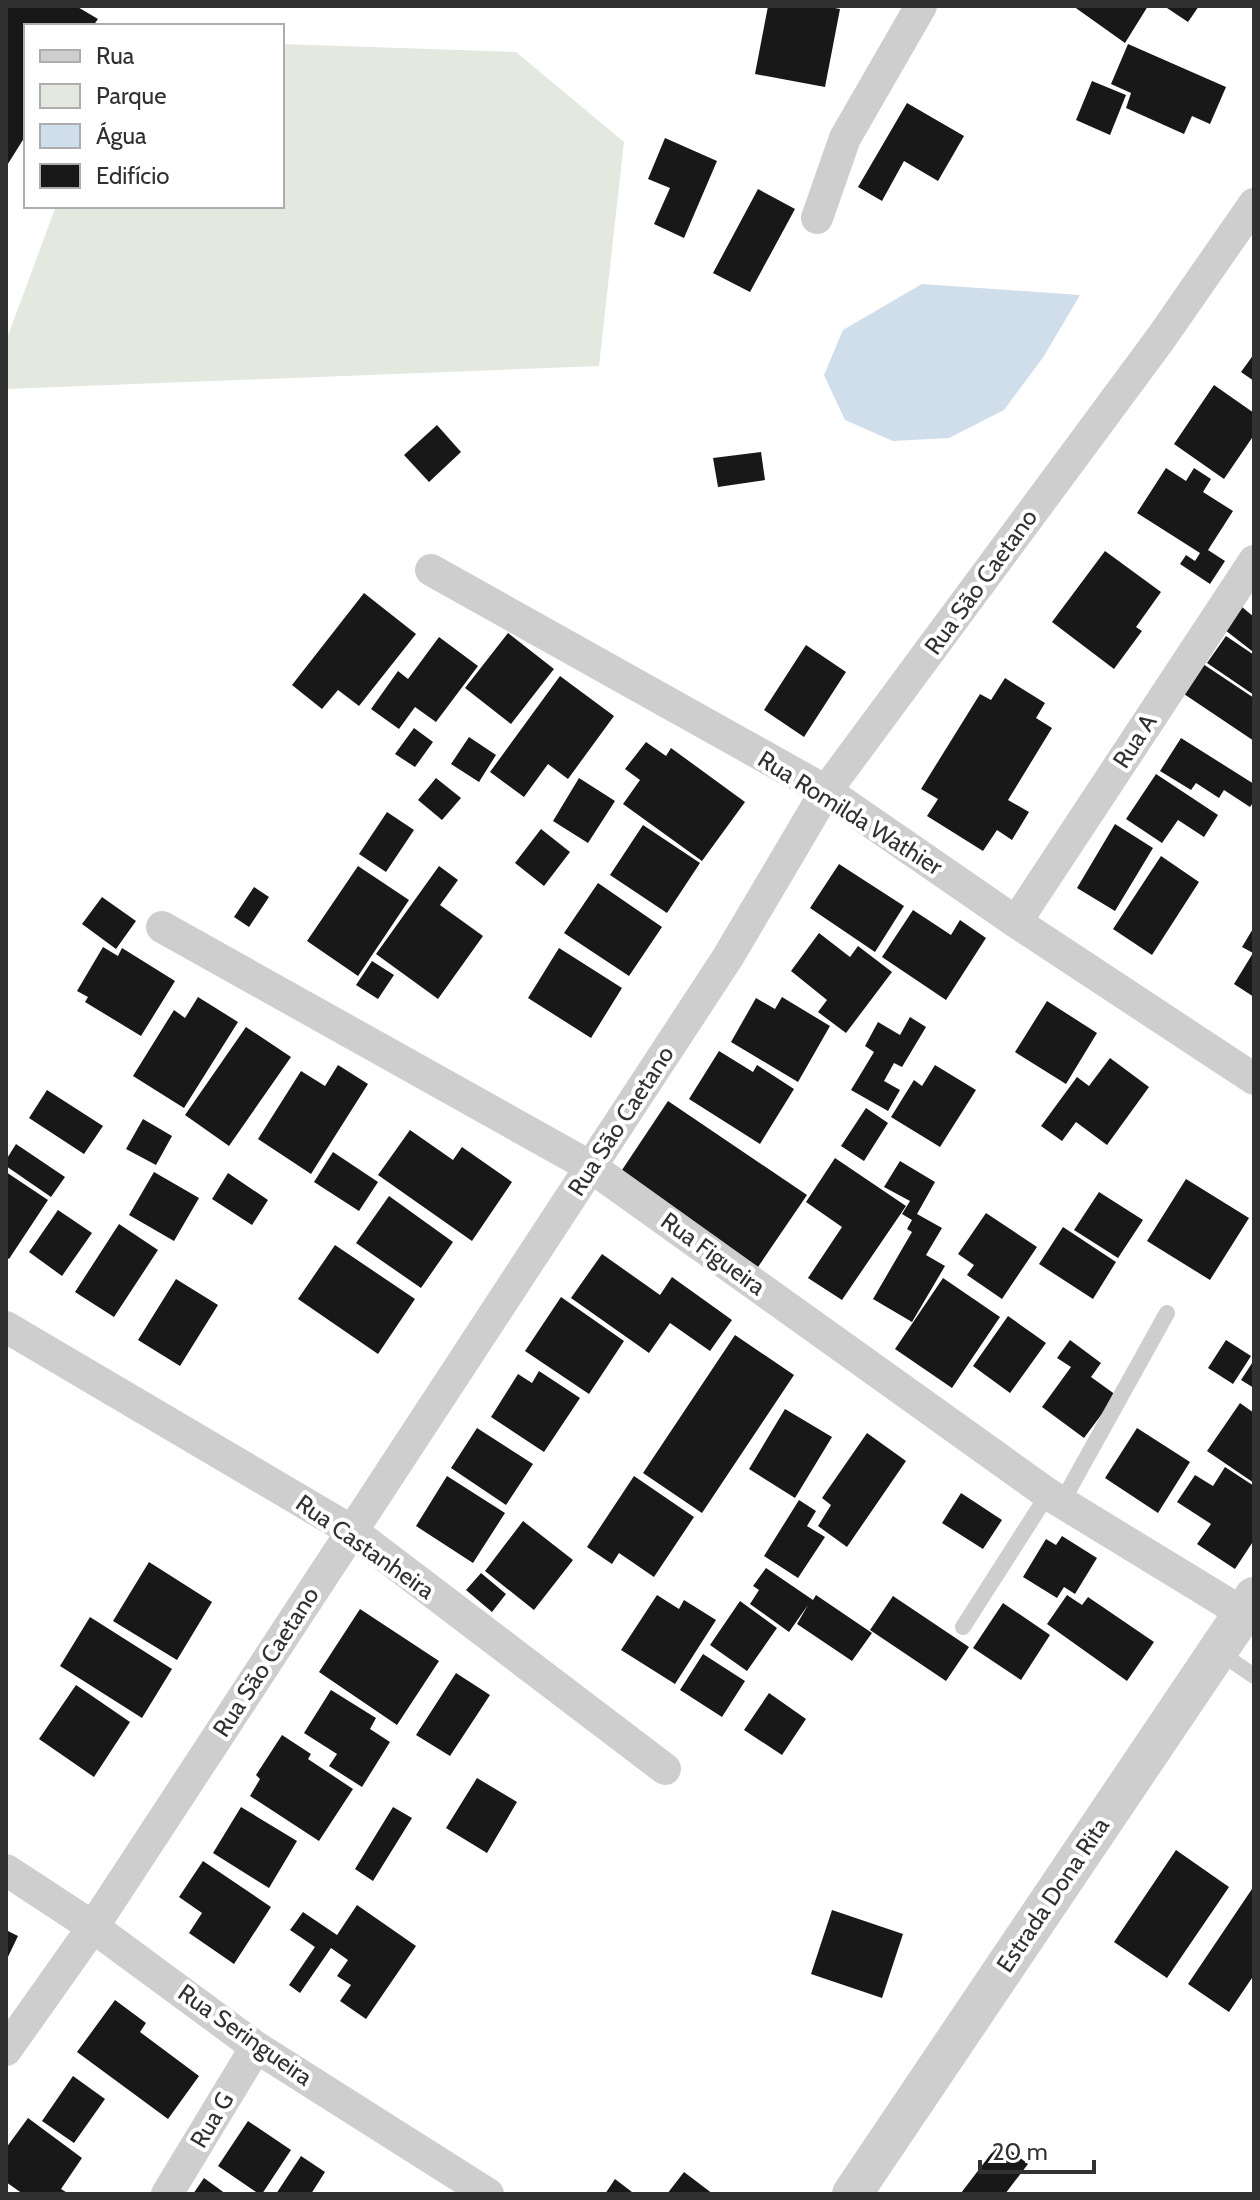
<svg xmlns="http://www.w3.org/2000/svg" width="1260" height="2200" font-family="Cabin,sans-serif">
<rect width="100%" height="100%" fill="#fff"/>
<path fill="#e3e9de" d="M282,44L516,52L624,142L599,366L6,389V341L56,206H282Z"/>
<path fill="#d0ddea" d="M922,284L1080,295L1044,356L1004,410L949,438L893,441L845,420L824,375L843,330Z"/>
<path fill="#181818" d="M6,6H76L98,19L93,26H26V135L6,167Z
M768,6H824L840,9L825,87L755,74Z
M1073,6H1148L1125,43Z
M1164,6H1199L1188,22Z
M1128,44L1226,87L1210,124L1192,116L1184,134L1126,108L1131,93L1111,84Z
M1092,81L1126,95L1110,135L1076,120Z
M907,103L964,136L938,181L904,161L882,201L858,187Z
M665,138L717,161L684,238L654,224L670,188L648,179Z
M758,189L795,209L750,292L713,273Z
M1254,354V381L1241,372Z
M1214,385L1254,413V435L1224,479L1174,444Z
M437,425L461,452L429,482L404,455Z
M761,452L765,480L718,487L713,458Z
M1166,468L1186,481L1194,468L1211,479L1203,492L1233,511L1208,550L1225,561L1210,584L1180,564L1186,555L1195,561L1200,553L1137,513Z
M1105,551L1161,592L1136,627L1142,631L1114,669L1052,622Z
M364,593L416,634L359,706L338,690L322,709L292,685Z
M1242,607L1254,617V648L1252,651L1225,630Z
M508,633L554,669L511,724L465,688Z
M1226,636L1254,655V695L1207,663Z
M439,637L478,666L436,722L415,707L399,729L371,709L398,671L408,679Z
M806,645L846,672L804,737L764,710Z
M1203,664L1254,698V741L1184,694Z
M560,676L614,716L568,779L548,764L524,797L490,772Z
M1005,678L1045,703L1036,718L1052,728L1008,800L1029,812L1012,840L997,830L983,851L927,816L938,799L921,789L980,694L991,700Z
M414,728L433,742L415,767L395,754Z
M469,737L496,755L479,782L451,764Z
M1181,738L1254,784V801L1250,807L1224,790L1219,798L1196,783L1191,790L1160,771Z
M646,742L666,756L671,748L745,802L702,861L623,804L640,780L625,769Z
M1156,774L1218,815L1204,837L1178,820L1162,843L1126,819Z
M436,778L461,798L442,820L418,800Z
M579,778L615,801L588,843L553,821Z
M387,812L414,830L386,872L359,854Z
M1115,824L1153,848L1115,911L1077,888Z
M643,825L700,863L667,913L610,875Z
M541,829L570,852L544,886L515,863Z
M1161,856L1199,882L1152,955L1113,929Z
M839,864L904,906L875,952L810,908Z
M358,866L409,900L358,976L307,941Z
M439,866L458,880L440,905L483,936L438,999L376,954Z
M598,883L662,927L629,976L564,933Z
M254,887L269,897L249,927L234,917Z
M102,897L136,921L116,949L82,924Z
M913,910L951,935L960,920L986,938L946,1000L882,957Z
M1254,927V997L1234,984L1253,953L1242,947Z
M819,933L850,957L858,946L892,972L846,1033L818,1012L827,1000L791,971Z
M103,947L118,956L122,948L175,981L141,1036L85,1002L88,997L77,991Z
M559,948L622,988L591,1038L528,998Z
M372,961L394,975L378,999L356,985Z
M198,997L238,1022L184,1108L133,1076L174,1010L185,1018Z
M782,997L830,1026L798,1082L731,1042L756,998L775,1009Z
M1047,1001L1097,1033L1066,1084L1015,1052Z
M910,1017L926,1027L902,1067L894,1063L884,1081L900,1090L888,1111L851,1090L874,1052L865,1046L878,1022L900,1035Z
M246,1027L291,1057L229,1146L185,1115Z
M719,1051L753,1072L757,1065L794,1089L760,1144L689,1099Z
M1110,1058L1149,1087L1107,1145L1076,1122L1062,1141L1041,1126L1077,1077L1089,1086Z
M338,1065L368,1084L311,1174L258,1139L301,1071L325,1086Z
M935,1065L976,1090L940,1147L891,1117L914,1080L922,1086Z
M47,1090L103,1126L84,1154L29,1118Z
M668,1101L807,1195L758,1267L620,1173Z
M866,1108L888,1123L864,1161L841,1146Z
M143,1119L172,1136L156,1165L126,1149Z
M410,1130L453,1160L462,1147L512,1182L472,1241L378,1175Z
M16,1144L65,1177L51,1197L6,1166V1160Z
M333,1152L378,1182L359,1211L314,1182Z
M835,1158L906,1206L842,1300L808,1278L842,1227L806,1202Z
M900,1161L935,1182L917,1214L942,1228L926,1255L945,1266L912,1322L873,1299L912,1232L907,1229L912,1220L902,1214L910,1201L884,1187Z
M6,1172L48,1200L9,1259L6,1257Z
M154,1172L199,1198L174,1241L129,1215Z
M228,1173L268,1200L252,1225L212,1199Z
M1186,1179L1249,1218L1210,1280L1147,1241Z
M1099,1192L1143,1220L1118,1258L1074,1230Z
M389,1196L453,1242L421,1288L356,1243Z
M58,1210L92,1233L62,1276L29,1252Z
M986,1213L1037,1247L1002,1299L967,1275L974,1265L958,1254Z
M119,1224L158,1250L114,1317L75,1292Z
M1063,1227L1116,1262L1093,1299L1039,1264Z
M335,1245L415,1299L378,1354L298,1299Z
M602,1254L660,1295L672,1277L732,1320L710,1351L670,1323L649,1353L571,1298Z
M943,1278L1000,1317L952,1388L895,1349Z
M176,1279L218,1305L180,1366L138,1340Z
M561,1297L624,1341L589,1394L525,1351Z
M1008,1316L1046,1343L1010,1393L973,1366Z
M735,1335L794,1375L702,1513L643,1473Z
M1070,1340L1101,1363L1091,1377L1116,1395L1084,1438L1042,1407L1071,1367L1057,1358Z
M1226,1340L1251,1356L1233,1384L1208,1368Z
M1254,1360V1388L1241,1380Z
M539,1371L580,1398L544,1452L491,1417L518,1374L532,1383Z
M1240,1403L1254,1413V1483L1207,1451Z
M785,1409L832,1437L795,1498L749,1469Z
M477,1428L533,1464L506,1505L451,1468Z
M1137,1428L1190,1462L1158,1513L1105,1478Z
M867,1433L906,1461L847,1547L818,1526L831,1505L822,1498Z
M1225,1467L1254,1486V1540L1235,1569L1197,1544L1211,1524L1177,1502L1195,1475L1213,1486Z
M447,1476L505,1513L473,1563L416,1526Z
M634,1476L694,1517L654,1577L619,1553L612,1564L587,1547Z
M961,1493L1002,1520L983,1549L942,1523Z
M799,1500L816,1511L807,1526L825,1537L798,1578L764,1556Z
M523,1521L573,1560L534,1610L485,1571Z
M1062,1536L1097,1558L1075,1594L1064,1587L1057,1598L1023,1577L1046,1539L1056,1545Z
M149,1562L212,1602L177,1660L113,1621Z
M766,1568L813,1600L816,1595L872,1633L852,1661L797,1624L808,1605L789,1632L750,1604L759,1590L753,1586Z
M481,1573L506,1594L492,1612L466,1590Z
M657,1595L679,1609L684,1600L716,1620L675,1684L621,1650Z
M1067,1595L1082,1605L1088,1597L1154,1642L1127,1681L1047,1624Z
M893,1596L969,1647L946,1681L870,1630Z
M740,1601L777,1628L747,1671L710,1645Z
M1003,1603L1050,1635L1021,1680L973,1648Z
M360,1609L439,1661L397,1725L319,1672Z
M90,1617L172,1669L142,1718L60,1666Z
M703,1654L745,1681L722,1717L680,1690Z
M456,1673L490,1695L450,1756L416,1735Z
M76,1685L130,1722L94,1777L39,1739Z
M331,1690L376,1718L370,1729L390,1742L362,1787L329,1766L337,1754L304,1733Z
M769,1693L806,1719L782,1755L744,1730Z
M282,1735L311,1754L308,1759L353,1789L319,1841L250,1796L260,1779L256,1775Z
M477,1778L517,1802L487,1853L446,1828Z
M241,1807L297,1841L269,1888L213,1853Z
M393,1807L412,1818L373,1881L355,1869Z
M1176,1850L1229,1887L1167,1978L1114,1942Z
M203,1861L271,1907L234,1964L189,1933L202,1913L179,1897Z
M1254,1886V1975L1229,2012L1188,1984Z
M357,1905L416,1946L366,2019L340,2001L351,1985L337,1976L348,1960L331,1948L300,1993L289,1985L315,1947L290,1930L303,1912L337,1935Z
M832,1910L903,1934L882,1998L811,1974Z
M6,1930L18,1936L6,1961Z
M115,2000L146,2023L140,2032L199,2076L168,2119L77,2052Z
M73,2076L105,2099L74,2143L42,2121Z
M28,2118L82,2158L61,2189L69,2194H23L6,2182V2148Z
M248,2121L291,2150L262,2194H259L218,2166Z
M1000,2142L1028,2164L1005,2194H963L961,2193Z
M301,2156L325,2172L311,2194H276Z
M684,2172L713,2194H667Z
M204,2178L226,2194H193Z
M615,2179L632,2192L631,2194H605Z"/>
<g fill="none" stroke-linecap="round" stroke-linejoin="round">
<path stroke="#cecece" stroke-width="16" d="M1062,1502L1167,1313
M963,1627L1048,1494
M1219,1652L1254,1676"/>
<path stroke="#cecece" stroke-width="32" d="M817,218L845,138L921,6
M431,570L826,791L1016,922L1254,1079
M1016,922L1254,561
M162,927L591,1167L1048,1494L1243,1613
M6,1327L352,1531L665,1769
M6,1870L93,1927L256,2047L488,2194
M6,2050L93,1927L728,957L826,791L1161,338L1254,204
M167,2194L256,2047"/>
<path stroke="#cecece" stroke-width="40" d="M852,2194L1254,1597"/>
</g>
<g text-anchor="middle" stroke-width="8" stroke-linejoin="round" paint-order="stroke">
<g font-size="24" fill="#313131" stroke="#fff">
<text transform="translate(981 582) rotate(-54)" y="8">Rua São Caetano</text>
<text transform="translate(1135 741) rotate(-57)" y="8">Rua A</text>
<text transform="translate(850 813) rotate(32)" y="8">Rua Romilda Wathier</text>
<text transform="translate(621 1121) rotate(-57)" y="8">Rua São Caetano</text>
<text transform="translate(713 1254) rotate(36)" y="8">Rua Figueira</text>
<text transform="translate(365 1547) rotate(35)" y="8">Rua Castanheira</text>
<text transform="translate(266 1662) rotate(-57)" y="8">Rua São Caetano</text>
<text transform="translate(1053 1895) rotate(-56)" y="8">Estrada Dona Rita</text>
<text transform="translate(245 2035) rotate(35)" y="8">Rua Seringueira</text>
<text transform="translate(212 2120) rotate(-59)" y="8">Rua G</text>
</g>
</g>
<rect width="1260" height="2200" fill="none" stroke="#313131" stroke-width="16"/>
<rect x="24" y="24" width="260" height="184" fill="#ffffff" stroke="#adadad" stroke-width="2"/>
<rect x="40" y="50" width="40" height="12" fill="#cecece" stroke="#adadad" stroke-width="2"/>
<text x="96" y="64" font-size="24" fill="#313131">Rua</text>
<rect x="40" y="84" width="40" height="24" fill="#e3e9de" stroke="#adadad" stroke-width="2"/>
<text x="96" y="104" font-size="24" fill="#313131">Parque</text>
<rect x="40" y="124" width="40" height="24" fill="#d0ddea" stroke="#adadad" stroke-width="2"/>
<text x="96" y="144" font-size="24" fill="#313131">Água</text>
<rect x="40" y="164" width="40" height="24" fill="#181818" stroke="#adadad" stroke-width="2"/>
<text x="96" y="184" font-size="24" fill="#313131">Edifício</text>
<path d="M980 2160v12h114v-12" fill="none" stroke="#313131" stroke-width="4"/>
<text x="992" y="2160" font-size="24" fill="#313131" stroke="#ffffff" stroke-width="6" paint-order="stroke">20 m</text>
</svg>
